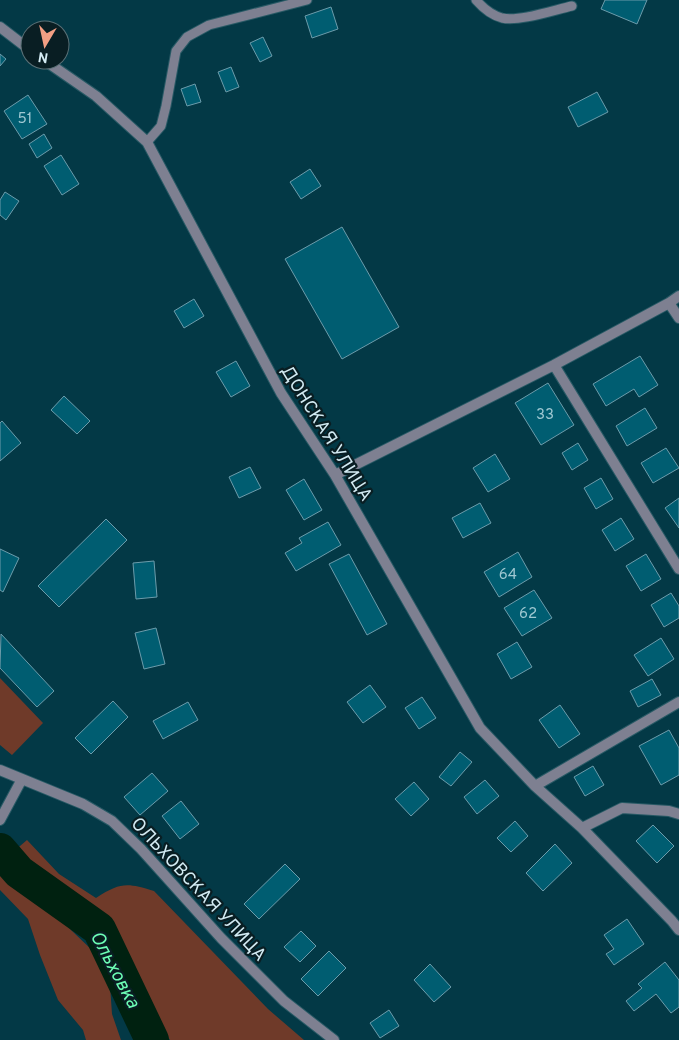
<svg xmlns="http://www.w3.org/2000/svg" width="679" height="1040" font-family="Overpass,sans-serif">
<rect width="100%" height="100%" fill="#033946"/>
<path fill="#6f3a29" d="M0,678L43,723L12,755L0,745Z
M27,840L59,874L96,898C121,882 127,883 154,891L268,1009L304,1040H170L148,1005L137,978L123,953L115,933L13,852Z
M0,876L12,880L31,896L54,908L71,930L94,952L110,985L112,1014L121,1040H86L83,1030L58,1000L40,955L28,919L0,890Z"/>
<g fill="none" stroke-linecap="round" stroke-linejoin="round">
<path stroke="#002110" stroke-width="34" d="M0,850L19,872L99,929L152,1040"/>
</g>
<path fill="#005d71" stroke="#6c9cab" d="M605,0H647L637,24L601,9Z
M331,7L338,29L312,38L305,16Z
M263,37L272,56L260,62L250,43Z
M0,54L6,59L0,66Z
M231,67L239,87L226,92L218,72Z
M195,84L201,102L187,106L181,89Z
M597,92L608,112L578,127L568,107Z
M28,95L47,124L22,139L4,111Z
M44,134L52,148L37,158L29,144Z
M61,155L79,184L62,195L44,166Z
M310,169L321,186L301,199L290,182Z
M5,192L19,201L6,220L0,215V200Z
M342,227L399,327L342,359L285,259Z
M194,299L204,316L184,328L174,311Z
M640,356L658,385L639,397L634,389L606,406L593,384Z
M236,361L250,386L231,397L216,372Z
M548,383L574,425L541,445L515,403Z
M64,396L90,421L77,434L51,410Z
M645,408L657,428L627,446L616,426Z
M2,421L21,443L0,461V423Z
M578,443L588,460L572,470L562,453Z
M666,448L679,468L653,483L641,463Z
M495,454L510,479L488,492L473,468Z
M250,467L261,488L239,498L229,477Z
M601,478L613,499L596,509L584,488Z
M304,479L322,510L304,520L286,490Z
M679,498V528L665,508Z
M480,503L491,523L463,538L452,518Z
M621,518L634,539L615,551L602,530Z
M106,519L127,540L59,607L38,586Z
M328,522L341,545L296,571L285,553L302,543L299,538Z
M0,549L19,558L3,592L0,590Z
M518,552L532,577L499,597L484,572Z
M349,554L387,624L367,635L329,564Z
M646,554L661,579L641,591L626,566Z
M154,561L157,597L136,599L133,563Z
M534,590L552,618L522,636L504,608Z
M671,593L679,606V618L664,627L651,605Z
M156,628L165,664L144,669L135,633Z
M1,634L54,691L37,707L0,668Z
M661,638L674,659L648,676L634,655Z
M517,642L532,667L511,679L497,654Z
M652,679L661,695L638,707L630,691Z
M370,685L386,707L363,723L347,702Z
M422,697L436,718L419,729L405,708Z
M113,701L128,717L91,754L75,738Z
M188,702L198,720L163,739L153,721Z
M560,705L580,734L559,748L539,720Z
M669,730L679,748V775L661,785L639,746Z
M460,752L472,762L451,786L439,777Z
M593,766L604,785L585,796L574,777Z
M152,773L168,791L140,815L124,797Z
M485,780L499,796L477,814L464,797Z
M414,782L429,799L411,816L395,799Z
M181,801L199,824L180,839L162,816Z
M515,821L528,836L511,852L497,838Z
M653,825L674,846L657,863L636,841Z
M555,844L572,863L543,891L526,873Z
M285,864L300,879L259,919L244,904Z
M627,919L644,944L614,965L606,954L614,949L604,935Z
M301,931L316,946L300,962L284,947Z
M329,951L346,968L318,996L301,979Z
M665,962L679,980V1007L671,1013L656,994L634,1011L626,1001L642,988L638,984Z
M430,964L451,987L434,1002L414,980Z
M389,1010L399,1026L380,1038L370,1023Z"/>
<g fill="none" stroke-linecap="round" stroke-linejoin="round">
<defs>
<path id="lane" d="M476,0C483,8 491,15 502,18C519,22 554,10 572,6
M147,142L161,126L166,106L176,51L187,37L209,25L307,0"/>
<path id="street" d="M0,27L30,50
M44,60L96,96L147,142L281,393L335,475L480,728L535,786L582,828L622,808L669,811L679,814
M669,303L679,318
M554,365L679,569
M335,475L554,365L669,303L679,296
M0,770L83,804L112,821L141,849L221,938L284,1001L334,1040
M535,786L679,702
M0,820L22,779
M582,828L672,921L679,930"/>
</defs>
<use href="#lane" stroke="#285965" stroke-width="11"/>
<use href="#street" stroke="#285965" stroke-width="12"/>
<use href="#lane" stroke="#7e8091" stroke-width="9"/>
<use href="#street" stroke="#7e8091" stroke-width="10"/>
</g>
<g text-anchor="middle" stroke-width="4.5" stroke-linejoin="round" paint-order="stroke">
<g font-size="15" fill="#9ec8d2">
<text x="25" y="123">51</text>
<text x="545" y="419">33</text>
<text x="508" y="579">64</text>
<text x="528" y="618">62</text>
</g>
<g font-size="18" fill="#d3ebf3" stroke="#091e23">
<text transform="translate(327 433) rotate(58)" y="6">ДОНСКАЯ УЛИЦА</text>
<text transform="translate(199 889) rotate(47)" y="6">ОЛЬХОВСКАЯ УЛИЦА</text>
</g>
<g font-size="19" font-style="italic" fill="#6cfdb4" stroke="#091e23">
<text transform="translate(116 969) rotate(62)" y="7">Ольховка</text>
</g>
</g>
<g transform="translate(45 45) rotate(189)"><circle r="24" fill="#091e23" stroke="#5a7076"/>
<path d="M0-4L9 19L0 12L-9 19Z" fill="#f39f84"/>
<text y="-8" font-size="14" font-weight="bold" text-anchor="middle" fill="#d3ebf3">N</text>
</g>
</svg>
